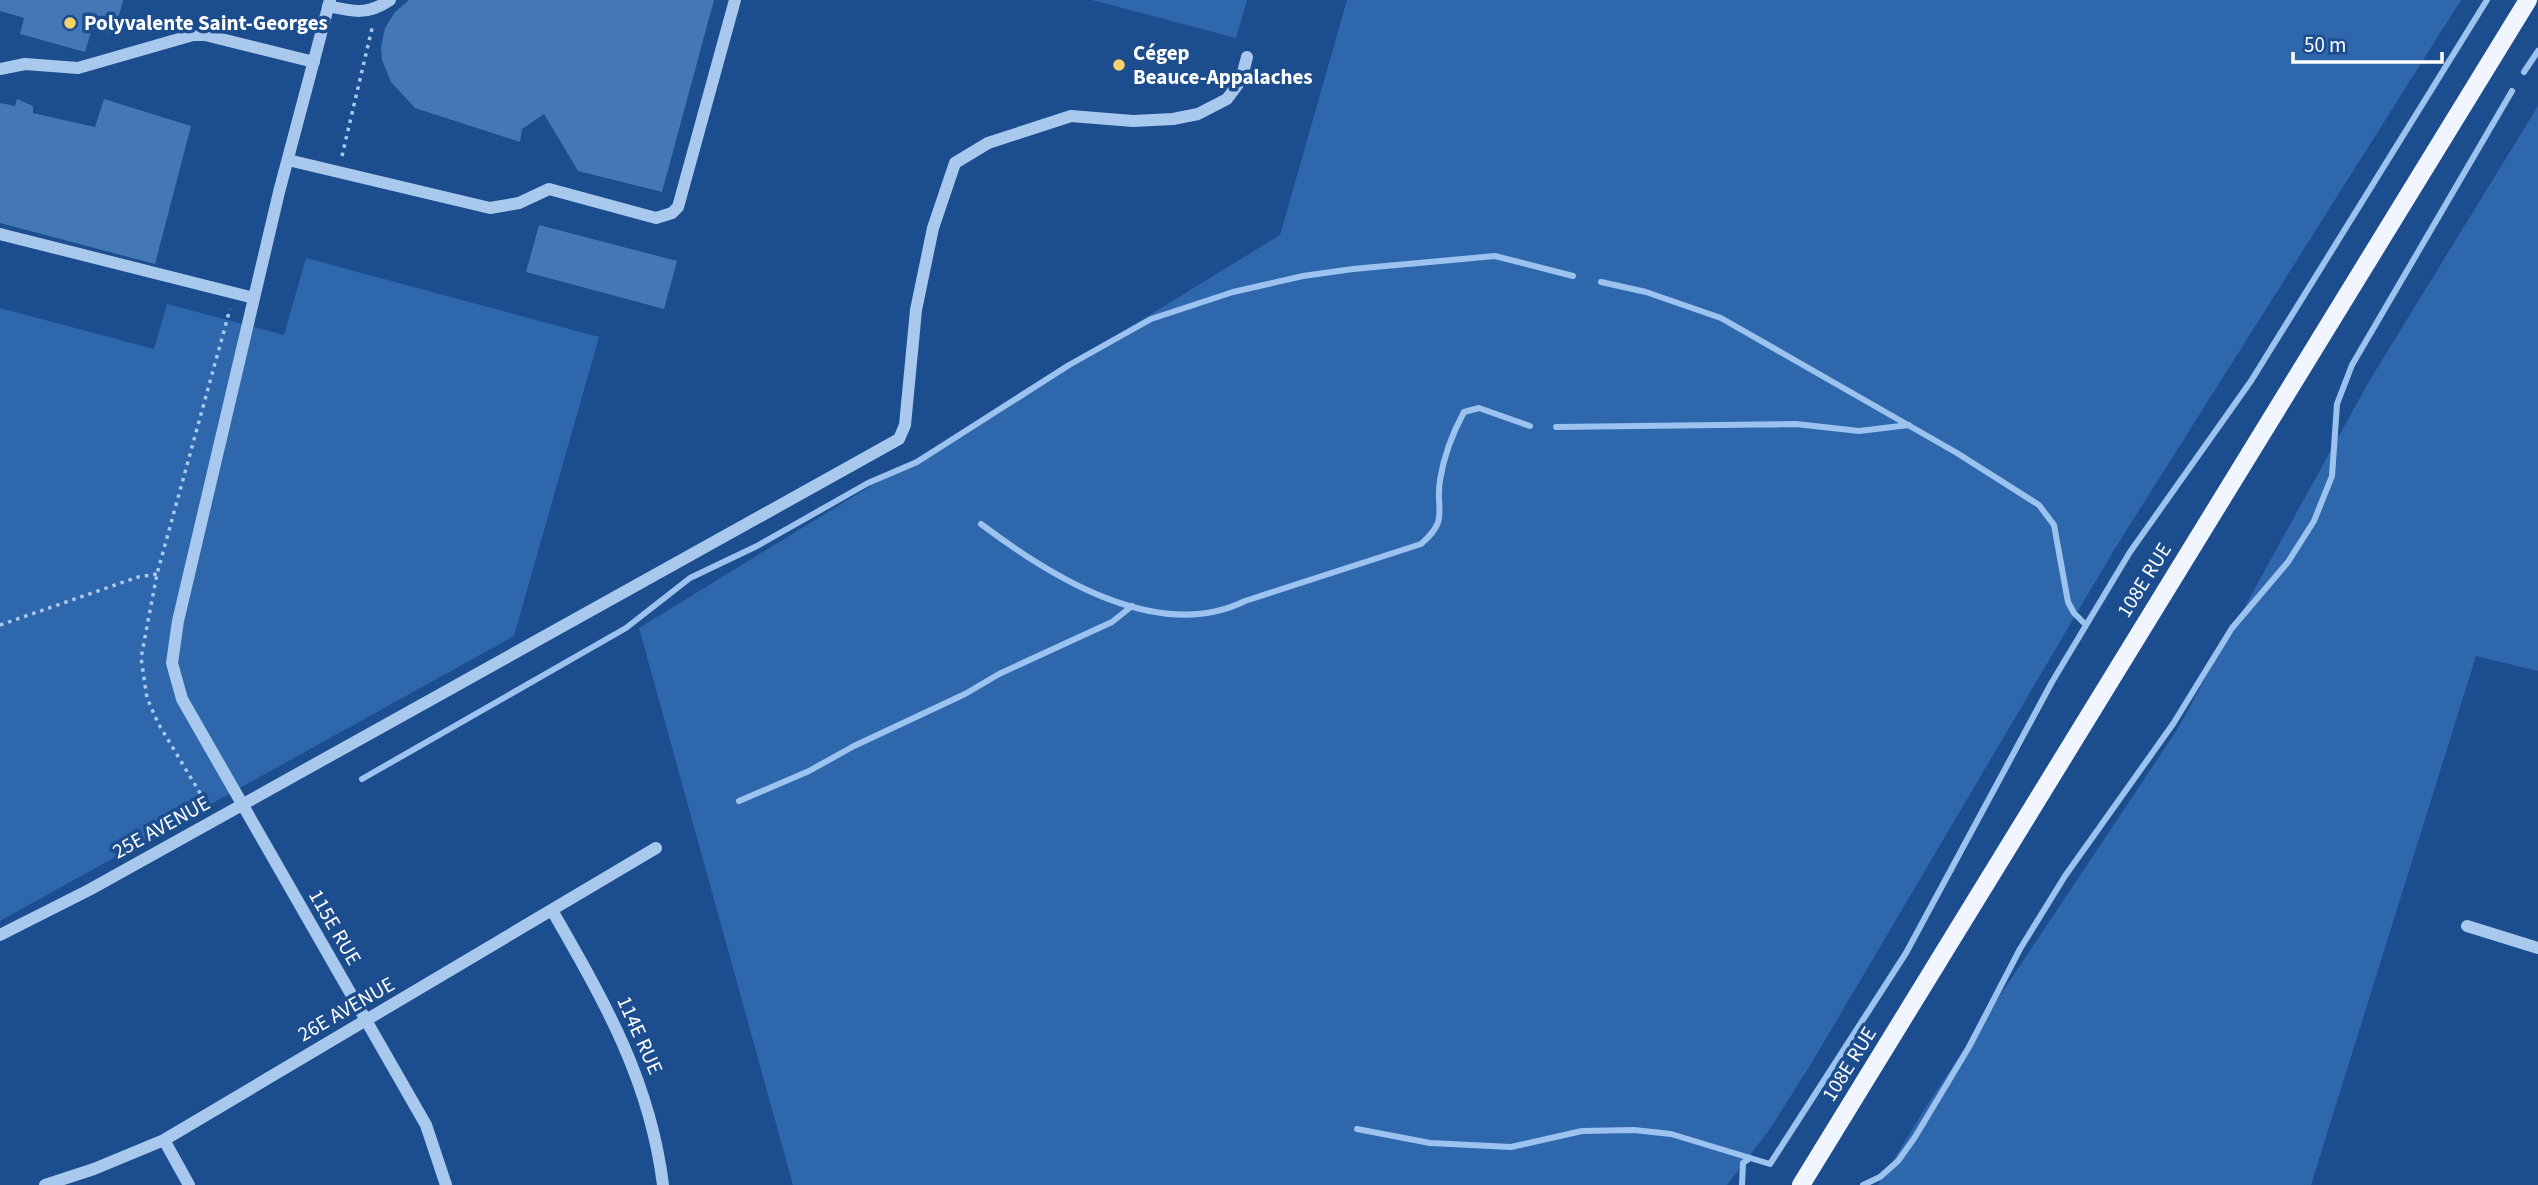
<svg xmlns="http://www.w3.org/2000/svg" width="2538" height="1185" font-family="'Source Sans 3',sans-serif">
<rect width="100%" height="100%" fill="#1c4d8e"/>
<path fill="#2f67ac" d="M1092,0H1247L1236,38Z
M1347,0H2461L2114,550L1811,1064L1770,1129L1727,1185H793L639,628L1280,235Z
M2538,106V671L2476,656L2311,1185H1878L1931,1099L2177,730L2368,383Z
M306,258L599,337L514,636L0,921V308L154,349L167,304L284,335Z"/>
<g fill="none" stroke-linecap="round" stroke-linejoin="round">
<path stroke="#9cc2ef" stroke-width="6" d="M2524,72L2538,51
M1601,282L1646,292L1721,318L1957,453L2039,505L2054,525L2068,602L2074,613L2086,625
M1556,427L1796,424L1859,431L1909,425
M981,524C1050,576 1158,644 1245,601L1421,544C1450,519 1435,511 1440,480C1444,455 1452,434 1464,412L1479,408L1530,426
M362,779L626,628L690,578L757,546L868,483L917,462L1069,365L1151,319L1233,292L1303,276L1353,269L1495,256L1573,276
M739,801L809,771L854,746L965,694L999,674L1112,622L1132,606
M1357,1129L1430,1143L1511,1147L1582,1131L1634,1130L1671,1134L1770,1164L1906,953L2052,682L2130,552L2251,381L2487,0
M1742,1185L1743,1163L1750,1158
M1863,1185L1880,1177L1898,1161L1915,1137L1969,1047L2020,949L2065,876L2173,724L2232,628L2288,562L2314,521L2332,476L2337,404L2352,365L2512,91"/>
</g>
<path fill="#4477b6" d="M0,0H123L114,34L92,29L85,52L20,34L24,18L0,11Z
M409,0H714L662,192L578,171L544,114L522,129L520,142L415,108L391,82L382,60L381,47L385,28L395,12Z
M17,99L33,106V113L95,127L104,99L191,126L155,264L0,223V103L15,106Z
M539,225L677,261L664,309L526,272Z"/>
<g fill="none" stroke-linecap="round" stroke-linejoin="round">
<path stroke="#a9c8ed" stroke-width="3.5" stroke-dasharray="3.5 5" stroke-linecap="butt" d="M342,156L373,24
M0,625L138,577L157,574
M209,808L158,723L147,698L141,658L157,574L230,309"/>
<path stroke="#a9c8ed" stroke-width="12" d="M330,0L279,192L178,621L172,663L182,699L426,1125L446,1185
M328,6C354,12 368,15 390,0
M0,69L25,64L78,68L193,35H205L314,62
M288,160L490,208L519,203L549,189L656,218L672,213L678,207L735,0
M0,234L254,298
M553,912C604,1001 650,1080 663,1185
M2467,926L2538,948
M0,935L89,890L899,439L905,425L916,310L933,228L955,163L988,143L1071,116L1133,121L1173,119L1198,114L1227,99L1241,80L1247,57
M164,1140L189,1185
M45,1185L94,1169L164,1140L656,848"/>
<path stroke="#f0f5ff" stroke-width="18" d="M1801,1185L2528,0"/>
</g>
<g fill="#fed366" stroke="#1c4d8e" stroke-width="2.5">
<circle cx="70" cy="23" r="7"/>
<circle cx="1119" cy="65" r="7"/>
</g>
<g text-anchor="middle" stroke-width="7" stroke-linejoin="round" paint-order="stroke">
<g font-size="21" font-weight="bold" fill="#fff" stroke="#1c4d8e" text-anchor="start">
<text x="84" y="30">Polyvalente Saint-Georges</text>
<text x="1133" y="60">Cégep<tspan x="1133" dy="24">Beauce-Appalaches</tspan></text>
</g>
<g font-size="21" fill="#fff" stroke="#1c4d8e">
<text transform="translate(2144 580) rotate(-58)" y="7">108E RUE</text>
<text transform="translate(161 827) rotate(-29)" y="7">25E AVENUE</text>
<text transform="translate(335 927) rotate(60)" y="7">115E RUE</text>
<text transform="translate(346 1009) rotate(-30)" y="7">26E AVENUE</text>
<text transform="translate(640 1035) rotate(66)" y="7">114E RUE</text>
<text transform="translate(1849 1064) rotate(-58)" y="7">108E RUE</text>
</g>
</g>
<path d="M2293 52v10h149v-10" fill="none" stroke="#ffffff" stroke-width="3.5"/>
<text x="2304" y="52" font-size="21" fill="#ffffff" stroke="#1c4d8e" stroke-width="5" paint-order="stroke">50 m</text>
</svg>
